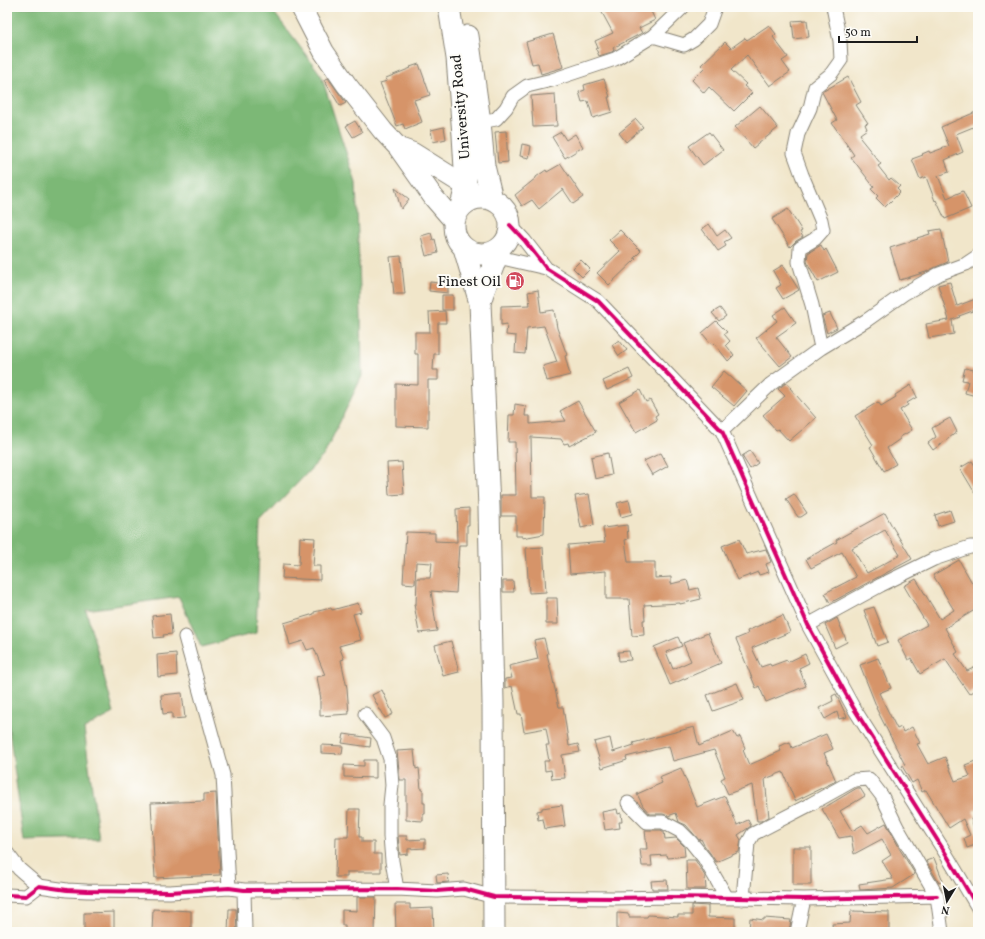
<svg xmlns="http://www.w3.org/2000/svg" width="985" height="939" font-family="Vollkorn,serif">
<rect width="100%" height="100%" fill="#fdfcf7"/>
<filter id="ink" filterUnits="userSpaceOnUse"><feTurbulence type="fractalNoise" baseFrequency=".025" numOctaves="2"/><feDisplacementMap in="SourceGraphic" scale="8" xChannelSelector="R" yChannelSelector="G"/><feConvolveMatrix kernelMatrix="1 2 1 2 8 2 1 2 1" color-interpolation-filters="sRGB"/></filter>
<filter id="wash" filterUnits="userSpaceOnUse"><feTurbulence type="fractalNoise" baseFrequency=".012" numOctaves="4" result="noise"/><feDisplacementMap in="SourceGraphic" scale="16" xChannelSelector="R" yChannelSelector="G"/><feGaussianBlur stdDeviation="0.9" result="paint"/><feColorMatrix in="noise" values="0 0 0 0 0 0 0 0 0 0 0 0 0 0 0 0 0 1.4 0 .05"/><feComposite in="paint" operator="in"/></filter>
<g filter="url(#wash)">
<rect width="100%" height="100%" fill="#f1e6ca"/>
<path fill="#7cb876" stroke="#4c6a49" d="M7,7H270L321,75L356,183L361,316L362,376L324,455L260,523L256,633L201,647L179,597L86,610L114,713L84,729L99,839L24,841L8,722H7Z"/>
<g id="blocks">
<path fill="#d69469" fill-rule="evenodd" d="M599,7H649L655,20L639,28L642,33L613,48L614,50L612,52L599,56L596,49L598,48L595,41L613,33Z
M807,20L809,37L794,39L792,21Z
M769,25L776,34L773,37L788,57L782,61L790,72L770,86L747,55L731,70L746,84L744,86L752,93L734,111L709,87L704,93L692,80L704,68L701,65L725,42L731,48L745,38L747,40Z
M553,34L563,67L561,68L541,74L538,63L532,64L526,42Z
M419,64L430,95L414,100L422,122L405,129L403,124L397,126L380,83L387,81L386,78L411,68L410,67Z
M848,77L861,102L856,105L868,123L865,124L867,129L860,134L862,137L860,138L881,164L878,166L889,180L891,178L900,186L897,189L900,192L885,207L876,198L878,196L871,189L874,187L851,157L854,155L832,123L837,120L822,92Z
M328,78L346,103L340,106L324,80Z
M604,79L610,97H608L612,112L593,118L588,101L582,102L579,92L585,90L584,85Z
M555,94L557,126L533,127L531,96Z
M760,106L778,128L753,148L735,127Z
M978,111V125L956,134L963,152L945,160L949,172L938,176L947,198L963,191L971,208L945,219L936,200L935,201L926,177L920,179L912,159L923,155L922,154L929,151L930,153L949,146L941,127Z
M636,119L643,127L626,142L619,133Z
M355,121L362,132L353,137L346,126Z
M444,127L446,139L433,142L431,130Z
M506,131L508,162L498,163L495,132Z
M561,132L566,140L575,134L583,147L565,158L552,137Z
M709,132L723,150L703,165L689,146Z
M522,144L531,146L529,158L520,156Z
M561,164L583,197L573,204L563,189L539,209L532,200L522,206L515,195L536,178V177L546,170L547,172Z
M395,188L409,199L401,209Z
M788,209L802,231L800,232L803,237L796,241L790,247L772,219Z
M709,224L717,236L725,230L731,238L724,242L726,246L718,251L702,229Z
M941,229L948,262L936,267L926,272L900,280L890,248L918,239L917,238L930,234L929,231Z
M620,230L641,251L634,258L636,259L609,285L597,273L620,251L609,240Z
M431,233L433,240L435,239L438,253L426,256L421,236Z
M821,245L824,251L826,249L838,272L818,282L808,264L807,261L808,253Z
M401,256L405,294H394L390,257Z
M581,260L590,269L582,277L573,268Z
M783,265L799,290L783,299L776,288L781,285L773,271Z
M430,282L448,284V293L429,291Z
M950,282L957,306L978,298V309L959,316L960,317L952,320L954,334L929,338L926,324L949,320L938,285Z
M538,290L541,312L554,310L557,328L567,355L565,356L570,375L547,381L543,366L557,362L544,326L527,328L525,354L515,353L516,336L506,335L507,324L501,325V306L530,305L528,292Z
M442,295H453V310H442Z
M785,307L796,323L776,337L792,357L780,366L756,338L777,321L773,315Z
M720,308L726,316L719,321L712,313Z
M445,311L446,323H438V354H434L433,370H438V380H428V427L396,426V384L418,385V354H415V332H430L429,312Z
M830,313L837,328L827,333L822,316Z
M716,321L727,332L724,334L730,341L726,345L734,355L728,361L714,343L712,345L702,333Z
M619,340L627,350L619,356L612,345Z
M965,368L978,371V386L976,396L965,393L968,381L962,380Z
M629,369L633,378L607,390L603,381Z
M724,371L747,391L734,406L711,387Z
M786,383L791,387L790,388L816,418L789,441L778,429L776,430L763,415L785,396L778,389Z
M911,385L917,397L907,403L908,405L900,410L912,430L900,437V439L887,448L896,464L884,471L870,447L873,445L855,416L878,402L881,406L896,397L895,395Z
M640,390L646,402L650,400L658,414L655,416L657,420L636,432L619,402Z
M578,401L596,432L569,446L568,443L564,444L561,439L531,437L532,497H545L544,534L522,538V536H516V516H501V495H516L515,442H508L509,415H514L515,404L526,406L525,416H530V424L566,421L560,411Z
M950,418L957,432L933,450L928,443L936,437L932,428Z
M750,451L758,463L750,469L742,456Z
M608,453L612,475L595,479L591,457Z
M661,453L668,466L652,475L644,461Z
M972,461L978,470V498L960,468Z
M402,462L404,494L389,495L387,463Z
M589,494L594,525L581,528L575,496Z
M794,494L807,513L801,517H798L786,499Z
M629,500L632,514L621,517L617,503Z
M469,508V525H467V545H459L456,593L431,591L437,631L419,633L414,604H416L417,578H430L432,563L416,562L415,584L403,583L406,532L435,533V541L457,542L456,509Z
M950,510L954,521L938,526L935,515Z
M885,513L892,526L912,559L830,603L825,593L856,577L842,552L811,568L806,559L837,542L836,540ZM885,530L900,555L867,573L852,548Z
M627,525L628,539L625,540L628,562H655V578L671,577V584L687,580L690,590L698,588L701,599L680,604V603L644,605L645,620H643L644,635L632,636L629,599H606V571L570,574L568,545L605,542L603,528Z
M300,537L315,538L313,566H320V580L282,578L283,564L299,565Z
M739,539L746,554L766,549L771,562L766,564L769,572L759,575L758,572L737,580L722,546Z
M543,547L546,592L529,593L526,548Z
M959,560L978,593V608L945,628L958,652L955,654L967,671L978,666V689L969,694L945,659L920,674L911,658L908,660L898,640L927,625L904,586L916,579L940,619L954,610L933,575L942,570Z
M503,581H513L514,592H503Z
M546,598H557L558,624H546Z
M358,603L361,612L353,614L361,640L339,646L344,659L341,660L347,688L349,714L320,716V699H321L317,677L325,675L314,648L307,650L303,641L290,645L284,623L314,614V612L331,608L332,610Z
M874,607L888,642L877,646L864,610Z
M170,614L172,634L163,635L164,637L154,638L152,616Z
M783,615L790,632L752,648L761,667L770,664L771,666L787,660L788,662L805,654L809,663L799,668L806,686L766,702L759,686L756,688L736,639L748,634L747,631Z
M837,618L847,642L835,648L825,625Z
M708,633L721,663L670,685L654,647L678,637L682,646L666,652L673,669L691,661L683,643Z
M544,638L548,654H547L559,707H563L569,746L578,744L580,752L562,755L565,778L552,779L551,770L545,771L544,761H549L546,745H549L546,728L524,732L521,714H518L512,686L505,688V679L512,678L509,666L538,659L534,640Z
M451,641L459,672L443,676L435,645Z
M629,651L631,660L619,661L618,652Z
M176,653L177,675L158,677L157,655Z
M878,658L891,688L879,693L897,729L901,727L903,732L912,727L920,743L917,744L928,764L945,757L955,781L970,776L965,765L978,760V809L973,811L976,817L971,819L978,839V844L967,848L964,838L970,835L963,819L949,828L926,790L922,792L917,780L912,783L902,766L905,765L876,708H877L860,665Z
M737,683L744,700L713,711L707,695Z
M382,690L393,714L385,718L381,710H380L372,695Z
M182,693L185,718L172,719V713L163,714L161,695Z
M836,694L847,717L839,719L837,712L825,719L819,708L833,701L832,696Z
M694,727L699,746L733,731L737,738L740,736L745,748L743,750L749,765L781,751L779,746L790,742L792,748L826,734L833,749L824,753L836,781L795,801L783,772L765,779L769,817L761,821H757L752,785L728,794L721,779L725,777L714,750L673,761L669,746L626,757L627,760L602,768L594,742L610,738L613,752L634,745L633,743Z
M344,734L371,738L370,747L342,743Z
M321,745L343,746L342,754L321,753Z
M414,750L416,769L419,768L421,789H423V803H425V814H423V821L406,820V780H400L397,751Z
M364,760H376V778L344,777V765L364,766Z
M681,768L697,807L725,796L737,825L748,820L751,826L738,835L741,840L739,852L716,862L710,853L704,845L701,839L699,840L686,825L679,822L676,813L668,816L663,814H650L643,806L637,794L662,783L659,777Z
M857,788H860L865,796L840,811L852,831L862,825L868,833L886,823L899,847V848L915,874L893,888L860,890L859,884L893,879L882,861L891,855L882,839L854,854L851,836L839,838L822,809Z
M216,793L220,875L155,878L151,803L204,801V794Z
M562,805L565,826L545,829L543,819L538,820L537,811L542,810V808Z
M349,809H360L359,837H362V842H374V854H381V872H347V877H335L336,837H348Z
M617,809L618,814L621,813L622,822H619L620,828L605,830L602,812Z
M645,830H661L664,832L665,839L676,838L684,846L685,856L668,858L667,855L651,856L652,866H642L640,849H647Z
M398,836H407V840L425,839V848L408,849V854L400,855Z
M793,847H811V885H793Z
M934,858L943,881L939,883L926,861Z
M686,860H695L697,863L705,876L706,889H687Z
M448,874L449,882L437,883L436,875Z
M667,880L668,889H652L651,881Z
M357,897H376L375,932H345V925H342V910L357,911Z
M395,904H410V909L433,908L434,932H396Z
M692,905L708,906V917L735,918V932H617V913L629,914V917H647L648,915L678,917V915H692Z
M153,909L191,911V932H152Z
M229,909H236L237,932H228Z
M851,911L889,912V932H833L832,924L850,923Z
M114,912V929L84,930V913Z
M750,918L764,920V918L791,920L789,932H749Z"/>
</g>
</g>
<g filter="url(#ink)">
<use href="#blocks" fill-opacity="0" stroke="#868173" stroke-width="1"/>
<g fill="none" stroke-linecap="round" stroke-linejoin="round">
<defs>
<path id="minor" d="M653,36L684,45L694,39L709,24L715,7
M480,122L496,119L506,108L513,96L527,86L552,80L615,59L653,36L683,7
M510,225L525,241L546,268L598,301L722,431L808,625L853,707L943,849L978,908
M485,254L546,268
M821,348L812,305L799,262L800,248L815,239L823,230L821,220L802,175L794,153L798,134L810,108L815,87L831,74L841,60L840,41L833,7
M722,431L771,384L821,348L867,320L905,293L939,274L966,264L978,256
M808,625L881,585L934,559L970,547H978
M185,637L223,775L229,888
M365,714L383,738L390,759L392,785L390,805V836L392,861L397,889
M628,803L647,822H663L680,831L691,842L704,858L727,898
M7,853L19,869L39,886
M244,890L245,932
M7,895L26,896L39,886L67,890L87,891L170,892L229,888L244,890L397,889L437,891L464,889L494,897L615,898L670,897L804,899L937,896
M742,899L743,898L748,843L753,834L811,804L854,780L869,779L882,796L897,827L937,896L942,932
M797,932L804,899"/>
<path id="primary" d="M301,7L324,52L346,84L383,131L398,147L434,198L454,221
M402,149L413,153L466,186L478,197"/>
<path id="trunk" d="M449,7L457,58L463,135L466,186L461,206
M468,36L480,122L484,166L492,199
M454 226a28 28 0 1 1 56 0a28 28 0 1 1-56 0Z
M464,248L480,303L489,507L493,703L494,932
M480,303L483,293L500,248"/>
</defs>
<use href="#minor" stroke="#868173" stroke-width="15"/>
<use href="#primary" stroke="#868173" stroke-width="22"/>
<use href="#trunk" stroke="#868173" stroke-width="23"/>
<use href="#minor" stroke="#fff" stroke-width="13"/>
<use href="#primary" stroke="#fff" stroke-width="20"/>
<use href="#trunk" stroke="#fff" stroke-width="21"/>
<defs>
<path id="cycleway" d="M510,225L525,241L546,268L598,301L722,431L808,625L853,707L943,849L978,908
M7,895L26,896L39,886L67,890L87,891L170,892L229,888L244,890L397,889L437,891L464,889L494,897L615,898L670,897L804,899L937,896"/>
</defs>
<use href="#cycleway" stroke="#fdfcf7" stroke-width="6"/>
<use href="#cycleway" stroke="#d6006c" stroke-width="4"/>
</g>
</g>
<defs>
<symbol id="fuel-disc" viewBox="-11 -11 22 22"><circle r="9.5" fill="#d1495b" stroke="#fdfcf7"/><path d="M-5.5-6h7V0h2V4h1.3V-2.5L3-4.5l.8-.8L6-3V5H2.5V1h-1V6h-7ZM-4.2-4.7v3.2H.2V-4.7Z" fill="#fff"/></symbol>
</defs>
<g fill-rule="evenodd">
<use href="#fuel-disc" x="504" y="270" width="22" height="22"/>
</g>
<g text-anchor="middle" stroke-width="4" stroke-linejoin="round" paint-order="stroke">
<g font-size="15" fill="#1c1c1c" stroke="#fdfcf7">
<text transform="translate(460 107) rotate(-95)" y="5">University Road</text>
</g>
<g font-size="15" fill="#1c1c1c" stroke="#fdfcf7" text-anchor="end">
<text x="501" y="286">Finest Oil</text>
</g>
</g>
<rect width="985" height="939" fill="none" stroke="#fdfcf7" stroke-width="24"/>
<g transform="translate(947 901) rotate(190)" stroke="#fdfcf7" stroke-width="3" paint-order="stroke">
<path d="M0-3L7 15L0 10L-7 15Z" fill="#1c1c1c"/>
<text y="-6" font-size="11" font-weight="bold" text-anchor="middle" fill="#1c1c1c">N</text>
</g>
<path d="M839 36v6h78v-6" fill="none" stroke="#1c1c1c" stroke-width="2"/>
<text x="845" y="36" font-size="12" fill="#1c1c1c" stroke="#fdfcf7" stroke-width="3" paint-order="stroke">50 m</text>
</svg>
